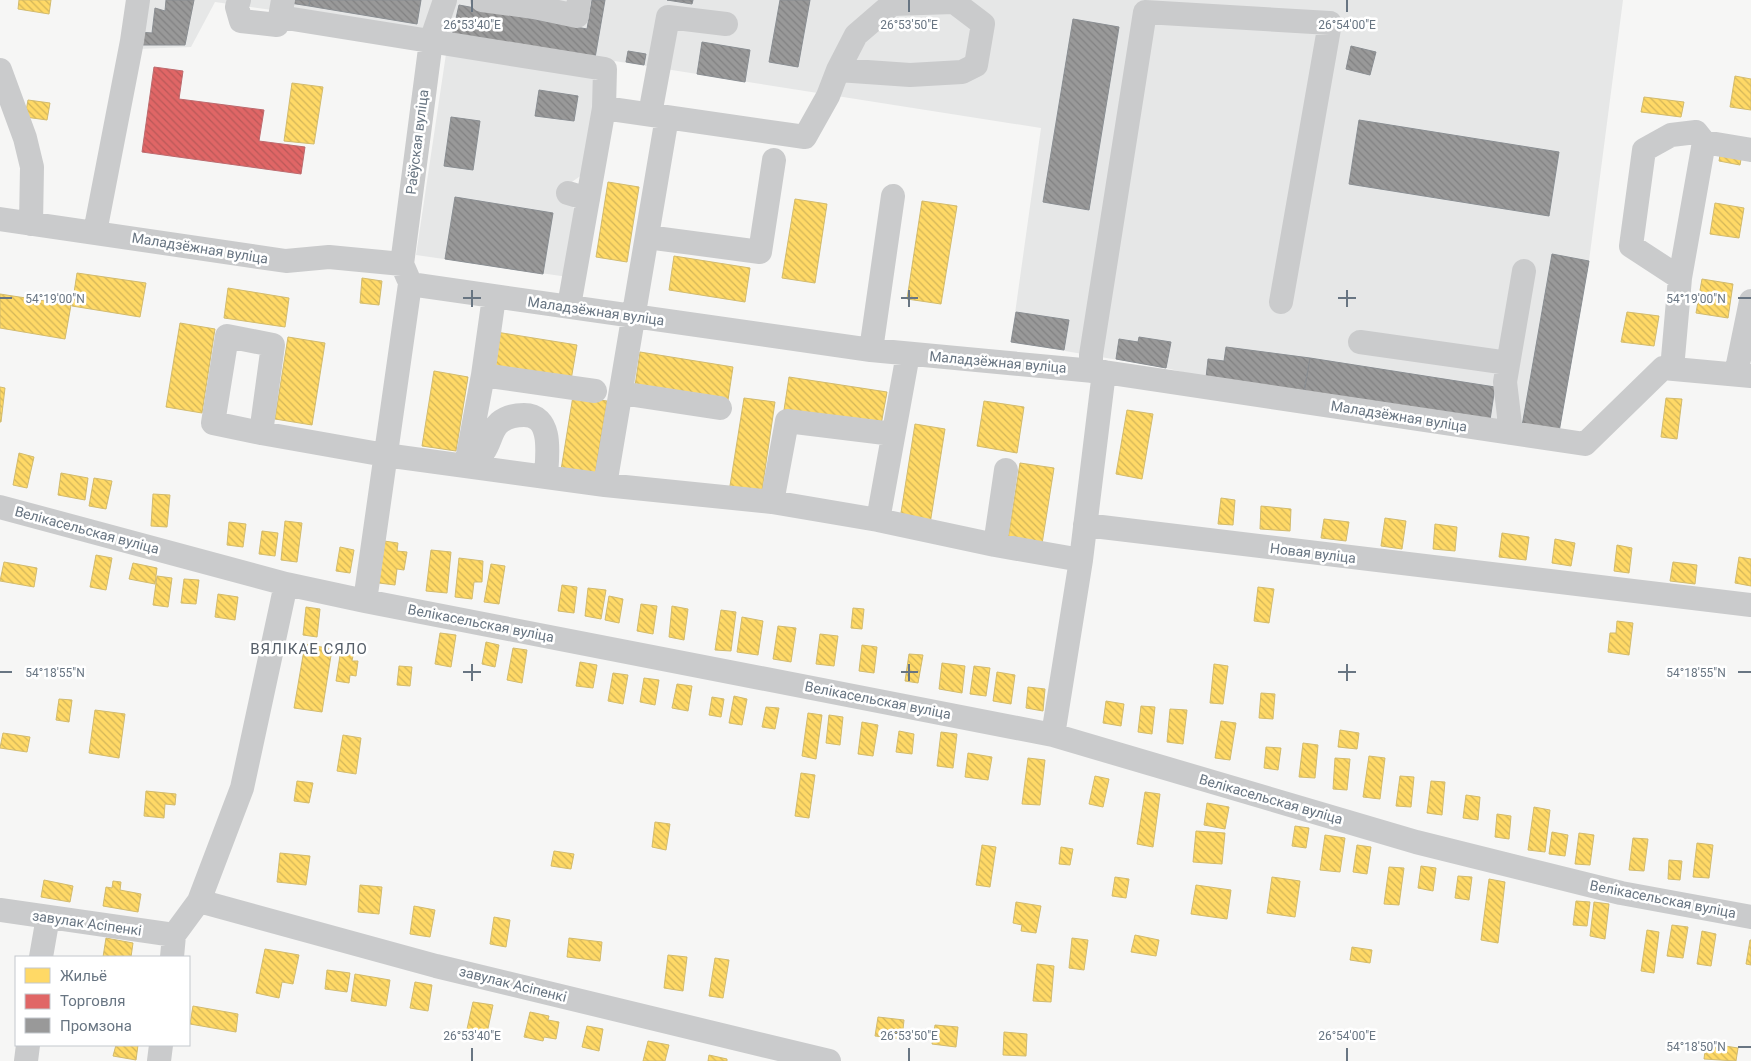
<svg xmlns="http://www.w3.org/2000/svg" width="1751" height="1061" font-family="Roboto,sans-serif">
<defs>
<pattern id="homes-back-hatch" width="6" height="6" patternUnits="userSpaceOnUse" patternTransform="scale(1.25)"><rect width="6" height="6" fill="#ffd966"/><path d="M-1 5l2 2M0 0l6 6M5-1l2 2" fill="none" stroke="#d2b559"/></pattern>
<pattern id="shops-back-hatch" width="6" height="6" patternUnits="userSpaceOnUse" patternTransform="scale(1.25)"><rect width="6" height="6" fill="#e06666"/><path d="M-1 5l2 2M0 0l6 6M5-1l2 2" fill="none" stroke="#b95959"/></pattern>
<pattern id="industry-back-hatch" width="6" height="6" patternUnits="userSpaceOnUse" patternTransform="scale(1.25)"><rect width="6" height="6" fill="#999"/><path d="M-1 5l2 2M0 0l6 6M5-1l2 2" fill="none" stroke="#818182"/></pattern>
</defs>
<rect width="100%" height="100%" fill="#f6f6f5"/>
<path fill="#e6e7e7" d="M144,0H1623L1589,261L1559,432L1206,378L1166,368L1011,342L1041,128L423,31L215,2L191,47L136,49Z
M446,54L592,75L598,84L586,172L569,184L567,199L578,214L568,277L416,255Z"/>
<path fill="url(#homes-back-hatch)" stroke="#d2bb6e" d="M19,0H51L49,14L18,9Z
M1735,76L1751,79V110L1730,107Z
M292,83L323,87L314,144L284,141Z
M1644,97L1684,102L1681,117L1641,112Z
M28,100L50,103L47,120L25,117Z
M1721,150L1742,154L1740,165L1719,161Z
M608,182L639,187L627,262L596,257Z
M795,199L827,204L815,283L782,278Z
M922,201L957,206L941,304L907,299Z
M1715,203L1744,208L1739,238L1710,234Z
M674,256L750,268L745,302L669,290Z
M77,273L146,283L140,317L72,306Z
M362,278L382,281L379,305L360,303Z
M1702,279L1733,284L1728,318L1696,313Z
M228,288L289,298L285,327L224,318Z
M0,294L71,305L65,339L0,328Z
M1627,312L1659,316L1654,346L1621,342Z
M180,323L215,329L202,413L166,407Z
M496,332L577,345L571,380L490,367Z
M288,337L325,343L312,425L275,419Z
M640,352L733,367L728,400L635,386Z
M434,371L468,377L456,451L422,446Z
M789,377L887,392L881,425L784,410Z
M0,387L5,388L1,422H0Z
M573,396L607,401L595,475L561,470Z
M744,398L775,402L761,497L729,492Z
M1666,398L1682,399L1677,439L1661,437Z
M984,401L1024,407L1017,453L977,446Z
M1127,410L1153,414L1142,479L1116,474Z
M915,424L945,429L930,524L900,519Z
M19,453L34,457L27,488L13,485Z
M1020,463L1054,468L1042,544L1008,539Z
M61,473L88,478L85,500L58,495Z
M94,478L112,481L106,509L89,506Z
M153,494L170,495L167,527L151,526Z
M1221,498L1235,500L1233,525L1218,524Z
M1261,506L1291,509L1290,531L1260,529Z
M1385,518L1406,521L1402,549L1381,546Z
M1324,519L1349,522L1346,541L1321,538Z
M285,521L302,523L297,562L281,560Z
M229,522L246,524L243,547L227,545Z
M1435,524L1457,527L1455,551L1433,549Z
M262,531L278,533L275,556L259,554Z
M1502,533L1529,537L1526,560L1499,557Z
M1555,539L1575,543L1571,566L1552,563Z
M384,541L398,543L397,551L407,552L404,570L397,569L395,585L379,583Z
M1617,545L1632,548L1629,573L1614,571Z
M340,547L354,550L350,573L336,571Z
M431,550L451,552L447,593L426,591Z
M96,555L112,558L106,590L90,587Z
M1739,557L1751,559V586L1735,583Z
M459,558L483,561L482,582H474L472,599L455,597Z
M4,562L37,568L34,587L0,581Z
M1673,562L1697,565L1695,584L1670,581Z
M133,563L157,568L155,584L129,579Z
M491,564L505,566L499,604L484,602Z
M157,576L172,578L168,607L153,605Z
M184,579L199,580L196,604L181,603Z
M562,585L577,587L574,613L558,611Z
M1258,587L1274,589L1269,623L1254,621Z
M588,588L606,590L601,619L585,616Z
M218,594L238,597L235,620L215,617Z
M609,596L623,599L619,623L605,620Z
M641,604L657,606L653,634L637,631Z
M672,606L688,609L684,640L669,637Z
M306,607L320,609L317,637L303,635Z
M853,608L864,609L862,629L851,628Z
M721,610L736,612L731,651L715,650Z
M742,617L763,621L758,655L737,652Z
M1617,621L1633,623L1629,655L1608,652L1610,633H1616Z
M778,626L796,628L791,662L773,659Z
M440,633L456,635L451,667L435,664Z
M820,634L838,636L834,666L816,664Z
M486,642L499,645L495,667L482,664Z
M342,643L355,645L352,661H358L356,676L350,675L349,683L336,681Z
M305,644L332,649L322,712L294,708Z
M862,645L877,647L874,673L859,671Z
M513,648L527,650L522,683L507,680Z
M909,654L923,655L918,683L905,681Z
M580,662L597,665L593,688L576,686Z
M942,663L965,666L962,693L939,689Z
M1214,664L1228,666L1223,704L1210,703Z
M399,666L412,667L410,686L397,685Z
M974,666L990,668L986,696L970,694Z
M997,672L1015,675L1011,704L993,701Z
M613,673L628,675L623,704L608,701Z
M644,678L659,680L655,705L640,702Z
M677,684L692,686L688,711L672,708Z
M1028,687L1045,689L1043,711L1026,708Z
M1261,693L1275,694L1273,719L1259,718Z
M734,696L747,699L742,725L729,723Z
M712,697L724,699L721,717L709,715Z
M59,699L72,700L69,722L56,720Z
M1106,701L1124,704L1121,726L1103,723Z
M1141,706L1155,707L1152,734L1138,732Z
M766,707L779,708L775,729L762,727Z
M1170,709L1187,710L1183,744L1167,742Z
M95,710L125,714L119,758L89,753Z
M808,713L822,715L816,759L802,756Z
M829,715L843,717L840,745L826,743Z
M1221,721L1236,723L1230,760L1215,758Z
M862,722L878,725L873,756L858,754Z
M1340,730L1359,733L1357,749L1338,747Z
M899,731L914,734L912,754L896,752Z
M941,732L957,734L953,768L937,766Z
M3,733L30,737L27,752L0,748Z
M343,735L361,738L356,774L337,771Z
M1303,743L1318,745L1315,778L1299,777Z
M1266,747L1281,748L1278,770L1264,768Z
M968,753L992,757L988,780L965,777Z
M1369,756L1385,758L1380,799L1363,797Z
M1028,758L1045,760L1040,805L1022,804Z
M1335,758L1350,759L1347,790L1333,789Z
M801,773L815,775L809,818L795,816Z
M1095,776L1109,779L1103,807L1089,804Z
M1400,776L1414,777L1411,807L1396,806Z
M297,781L313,783L309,803L294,801Z
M1431,781L1445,782L1442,815L1427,813Z
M146,791L176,794L175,805L165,804L164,818L144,816Z
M1145,792L1160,794L1153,847L1137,844Z
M1466,795L1480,797L1478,820L1463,818Z
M1207,803L1229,807L1225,829L1204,825Z
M1534,807L1550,810L1545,852L1528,850Z
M1497,814L1511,816L1509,839L1495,837Z
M655,822L670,824L666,850L652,847Z
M1295,826L1309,828L1306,848L1292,846Z
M1196,831L1225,833L1222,864L1193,862Z
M1552,832L1568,835L1565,856L1549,854Z
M1579,833L1594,835L1590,865L1575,864Z
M1325,835L1345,838L1340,872L1320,870Z
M1633,838L1648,839L1644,871L1629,870Z
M1697,843L1713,845L1709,878L1693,877Z
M982,845L996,847L990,887L976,885Z
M1357,845L1371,847L1367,874L1353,872Z
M1061,847L1073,849L1070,865L1059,864Z
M554,851L574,854L571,869L551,866Z
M280,853L310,856L306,885L277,882Z
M1669,860L1682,861L1680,880L1668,879Z
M1421,866L1436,868L1433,891L1418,888Z
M1389,867L1404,868L1399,905L1384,904Z
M1458,876L1472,877L1469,900L1455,898Z
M1115,877L1129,879L1126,898L1112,896Z
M1272,877L1300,881L1295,917L1267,913Z
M1489,879L1505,882L1498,943L1481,940Z
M44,880L73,886L70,902L41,897Z
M113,881L121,882L120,890L141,894L138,912L103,906L106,887L112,888Z
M360,885L382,887L379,914L358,912Z
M1196,885L1231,890L1227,919L1191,914Z
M1576,901L1590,902L1587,926L1573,925Z
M1016,902L1041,906L1036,933L1021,931L1022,925L1013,923Z
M1594,902L1609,904L1605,939L1590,936Z
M414,906L435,910L430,937L410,934Z
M494,917L510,920L506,947L490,944Z
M1672,925L1688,927L1683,958L1667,956Z
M1647,930L1659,932L1654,973L1641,971Z
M1702,931L1716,934L1711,966L1697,964Z
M1135,935L1159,940L1156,956L1131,952Z
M106,938L133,943L131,957H103Z
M569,938L602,942L600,961L567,957Z
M1072,938L1088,940L1084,970L1069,968Z
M1750,940H1751V965L1746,964Z
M1352,947L1372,950L1370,963L1350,960Z
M265,949L299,955L293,984L282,982L279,998L256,993Z
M668,955L687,957L683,991L664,988Z
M715,958L729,960L723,998L709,996Z
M1037,964L1054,966L1051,1002L1033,1001Z
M327,970L350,973L347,992L325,989Z
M355,974L390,980L386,1006L351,1001Z
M415,982L432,985L428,1011L410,1008Z
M473,1002L493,1005L487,1033L467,1029Z
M193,1006L238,1014L236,1032L190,1024Z
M530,1012L549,1016L548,1020L559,1022L556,1039L544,1037L543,1041L524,1037Z
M878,1017L904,1020L902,1039L875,1036Z
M935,1025L958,1027L956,1047L932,1044Z
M587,1026L603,1029L599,1051L582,1047Z
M1004,1032L1027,1034L1026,1056L1003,1055Z
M648,1041L669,1045L665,1061H643Z
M1706,1043L1738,1048L1736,1061L1704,1059Z
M116,1045H138L136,1060L113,1056Z
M709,1055L727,1059V1061H708Z"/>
<path fill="url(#shops-back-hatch)" stroke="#bc6a6e" d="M154,67L183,71L179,99L264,110L259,141L305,147L301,174L142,152Z"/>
<path fill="url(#industry-back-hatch)" stroke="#8a8e92" d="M166,0H194L185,45H139V32L152,33L155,8L165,11Z
M291,0H310L309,6L290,3Z
M310,0H421L417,24L309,6Z
M592,0H605L595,58L452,36L459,5L587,29Z
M667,0H693L692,4Z
M780,0H810L798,67L769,62Z
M1073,19L1119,27L1089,210L1043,202Z
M702,42L750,50L745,82L697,74Z
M1351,46L1376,52L1370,75L1346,69Z
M628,51L646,54L644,65L626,62Z
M539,90L578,96L574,121L535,116Z
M451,117L480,121L473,170L444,166Z
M1359,120L1559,152L1549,216L1349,184Z
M455,197L553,213L543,274L445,259Z
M1552,254L1589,261L1559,432L1522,426Z
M1016,312L1069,320L1064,350L1011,342Z
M1139,337L1171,342L1166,368L1116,359L1119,339L1138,342Z
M1226,347L1310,358L1304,392L1206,378L1208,359L1224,361Z
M1310,358L1495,387L1490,420L1304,392Z"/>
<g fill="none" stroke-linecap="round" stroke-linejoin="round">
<path stroke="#cacbcc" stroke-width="24" d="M239,0L237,7L241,21L277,25L280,17
M283,0L280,17L605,69L604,108L569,306
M482,0L534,7L577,16L579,0
M0,70L25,138L32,167L31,224
M604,108L805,137L828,96L838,70L856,35L892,4L954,2L983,24L976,65L962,72L910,75L838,70
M650,114L668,17L726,24
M1704,142L1751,150
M568,193L588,199
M0,219L286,261L329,257L402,264
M95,232L132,41L138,0
M647,237L760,252L774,160
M408,278L402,264L431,41L445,0
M410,284L871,350L1104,372L1585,444L1663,368L1751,376
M1360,342L1508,363
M871,350L893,196
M1672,369L1680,278L1631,246L1644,150L1671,135L1696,132L1704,142L1680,278
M1091,371V355L1145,12L1330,23L1281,302
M1736,374L1751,301
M483,375L595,391
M621,393L720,408
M261,433L273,345L227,336L213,423L261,433L385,455L605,485L772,502L878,520L995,545L1081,560
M1511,433L1505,382L1524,271
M466,465L483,375L494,297
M466,465C473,461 480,457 484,451C490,443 491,430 499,423C505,418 515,415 524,415C554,415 547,457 546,476
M605,485L667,117
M772,502L787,421L893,434
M0,507L286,584L365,601L1053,735L1416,842L1621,893L1751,917
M878,520L908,354
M1085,525L1751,605
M995,545L1006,470
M365,601L410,284
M1053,735L1081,560L1104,372
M199,901L436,966L829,1061
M0,910L174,935
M41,957L48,917
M172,957L174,935L199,901L242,788L286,584
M26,1061L28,1045
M159,1061L161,1045"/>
</g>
<path fill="none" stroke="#687582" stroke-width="2" d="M472,0V12M909,0V12M1347,0V12M472,290V307M909,290V307M1347,290V307M0,298H12M463,298H481M901,298H918M1338,298H1356M1738,298H1751M472,664V681M909,664V681M1347,664V681M0,672H12M463,672H481M901,672H918M1338,672H1356M1738,672H1751M1738,1047H1751M472,1048V1061M909,1048V1061M1347,1048V1061"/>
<g text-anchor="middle" stroke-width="5" stroke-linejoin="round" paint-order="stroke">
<g font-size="14" fill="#687582" stroke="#fff">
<text transform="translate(417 142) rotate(-83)" y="5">Раёўская вуліца</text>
<text transform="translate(200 248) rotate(9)" y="5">Маладзёжная вуліца</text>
<text transform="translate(596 311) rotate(8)" y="5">Маладзёжная вуліца</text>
<text transform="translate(998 362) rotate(5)" y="5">Маладзёжная вуліца</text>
<text transform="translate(1399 416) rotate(9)" y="5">Маладзёжная вуліца</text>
<text transform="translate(87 530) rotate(15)" y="5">Велікасельская вуліца</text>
<text transform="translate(1313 553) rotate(7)" y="5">Новая вуліца</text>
<text transform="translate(481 623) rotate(11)" y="5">Велікасельская вуліца</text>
<text transform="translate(878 700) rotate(11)" y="5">Велікасельская вуліца</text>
<text transform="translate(1271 799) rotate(16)" y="5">Велікасельская вуліца</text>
<text transform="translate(1663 899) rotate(11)" y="5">Велікасельская вуліца</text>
<text transform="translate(87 923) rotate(8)" y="5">завулак Асіпенкі</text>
<text transform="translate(513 984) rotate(14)" y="5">завулак Асіпенкі</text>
</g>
<g font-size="15" letter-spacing="1" fill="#555e68" stroke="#fff">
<text x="309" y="654">ВЯЛІКАЕ СЯЛО</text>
</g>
</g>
<g font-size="12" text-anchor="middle" fill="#687582" stroke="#fff" stroke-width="5" stroke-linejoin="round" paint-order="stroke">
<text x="472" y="29">26°53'40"E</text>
<text x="909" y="29">26°53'50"E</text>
<text x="1347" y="29">26°54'00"E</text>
<text x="55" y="303">54°19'00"N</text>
<text x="1696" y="303">54°19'00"N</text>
<text x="55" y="677">54°18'55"N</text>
<text x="1696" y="677">54°18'55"N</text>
<text x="472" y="1040">26°53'40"E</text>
<text x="909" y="1040">26°53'50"E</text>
<text x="1347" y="1040">26°54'00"E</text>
<text x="1696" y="1051">54°18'50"N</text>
</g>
<rect x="15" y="956" width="175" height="90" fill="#ffffff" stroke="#c3c8cd"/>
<rect x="25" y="968" width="25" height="15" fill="#ffd966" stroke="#c3c8cd"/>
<text x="60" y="981" font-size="15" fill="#687582">Жильё</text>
<rect x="25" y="994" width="25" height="15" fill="#e06666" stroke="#c3c8cd"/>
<text x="60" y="1006" font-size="15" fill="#687582">Торговля</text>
<rect x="25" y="1018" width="25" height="15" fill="#999999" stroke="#c3c8cd"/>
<text x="60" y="1031" font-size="15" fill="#687582">Промзона</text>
</svg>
